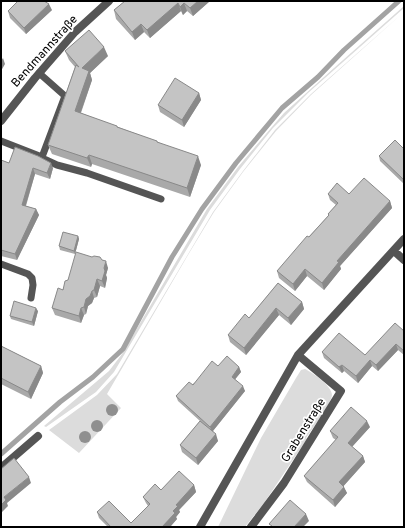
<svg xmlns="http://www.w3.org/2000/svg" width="405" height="528" font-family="Overpass,sans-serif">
<rect width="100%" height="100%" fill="#fff"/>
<path fill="#dcdcdc" d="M404,6V8L308,93L273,128L240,169L210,210L114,372L96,392L46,427L44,426L109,371L122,354L207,209L238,167L271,128L284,113L334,68Z
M404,12L311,95L276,131L243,172L214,212L188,255L107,394L121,408L79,453L49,430L97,395L117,374L213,212L243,171L275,130L311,94Z
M305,369C313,373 332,386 332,395C332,402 311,431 306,438L307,439L264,503L245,527H218L261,438L296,378L301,370Z"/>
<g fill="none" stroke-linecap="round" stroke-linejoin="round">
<path stroke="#a3a3a3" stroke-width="5" d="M1,454L60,402L93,377L123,349L172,257L202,209L236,163L282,108L318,77L344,50L399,1"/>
<path stroke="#555" stroke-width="7" d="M1,141L42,157L65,96L39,73
M44,159L57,165L87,173L161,199
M1,264L28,274L32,278L33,285L31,298"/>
<path stroke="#555" stroke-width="8" d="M394,251L404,260
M1,468L38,436
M200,527L298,355L404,239
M251,527L284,483L341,391L298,355"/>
<path stroke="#555" stroke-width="8" d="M1,121L35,78L75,32L109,1"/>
</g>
<g fill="#8f8f8f">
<circle cx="112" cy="410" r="6"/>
<circle cx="97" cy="426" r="6"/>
<circle cx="85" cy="437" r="6"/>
</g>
<path fill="#a9a9a9" d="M125,1H210L193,16L187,11L183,15L181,11L150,38L144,32L135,40L116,19L114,10Z
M52,10L26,34L10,18L8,11Z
M65,51L108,56L90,73L92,80L81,113L158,142L201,165L190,197L92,164L91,167L52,154L48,145L75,67L69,60Z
M199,93L201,100L184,127L160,112L158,105Z
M404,149V184L380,161L379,156Z
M1,160L9,163L53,168L50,179L35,174L26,206L36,209L39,215L17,260L1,256Z
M328,194H349L390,201L392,208L340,266L341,269L324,290L307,276L295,291L279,278L277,271L329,215L328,214L336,205L330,200Z
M78,236L79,239L75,254L60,250L59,246Z
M102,260L108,268L106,275L107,278L105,288L100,286L97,297L94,298L92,303L88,306L86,314L84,315L81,323L55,315L52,308L68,280Z
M278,283L302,302L304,309L291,325L279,315L246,355L230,342L228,335L249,318Z
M38,311L34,326L11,319L10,316Z
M404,331V355L398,350L378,371L372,366L358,383L344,371L342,373L324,358L322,352L365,355Z
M1,346L41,366L43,373L31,399L1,384Z
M218,366L239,367L241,372L235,379L245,391L213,431L218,441L198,465L182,452L180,445L200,421L178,401L176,396Z
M370,427L352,447L363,456L365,462L343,486L347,493L335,507L307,482L304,476L336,440L333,438L330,431Z
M194,485L196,492L179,510L180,512L176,517L177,519L170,527H108L99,518L97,512L131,523L148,506L146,503L143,497L161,490Z"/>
<path fill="#898989" d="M198,1H210L193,16L190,8Z
M178,3L181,11L150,38L147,30Z
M184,3L187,11L183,15L180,7Z
M49,4L52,10L26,34L24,28Z
M141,24L144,32L135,40L132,32Z
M104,47L108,56L90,73L92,80L78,120L75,111L82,68Z
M3,58L5,64L1,71V61Z
M199,93L201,100L184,127L182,120Z
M89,155L92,164L91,167L87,158Z
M198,156L201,165L190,197L187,188Z
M51,163L53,168L50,179L47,173Z
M33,168L35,174L24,211L22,205Z
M390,201L392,208L340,266L341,269L324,290L322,283L337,261Z
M36,209L39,215L17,260L15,254Z
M78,236L79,239L75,254L74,251Z
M106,261L108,268L106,275L107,278L105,288L102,281L104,268Z
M305,269L307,276L295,291L293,284Z
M97,279L100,286L97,297L94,290Z
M92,291L94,298L92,303L88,306L86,314L84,307L86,299Z
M302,302L304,309L291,325L288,318Z
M36,308L38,311L34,326L32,322Z
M81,308L84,315L81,323L79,316Z
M276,308L279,315L246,355L244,348Z
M396,344L398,350L378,371L376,365Z
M370,360L372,366L358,383L356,376Z
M342,365L344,371L342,373L339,367Z
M41,366L43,373L31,399L28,392Z
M239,367L241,372L233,382L232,377Z
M243,386L245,391L212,432L210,427Z
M367,421L370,427L350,449L348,443Z
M216,434L218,441L198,465L196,458Z
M363,456L365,462L341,489L339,482Z
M29,477L31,483L7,503L8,506L1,513V505L4,497Z
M194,485L196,492L179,510L180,512L176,517L177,519L170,527H162L173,511L176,505Z
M344,487L347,493L335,507L333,500Z
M306,514L309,521L303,527H294Z"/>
<path fill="#c4c4c4" stroke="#898989" d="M18,1H44L49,4L24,28L8,11Z
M125,1H198L190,8L184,3L180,7L178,3L147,30L141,24L132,32L114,10Z
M89,30L104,47L82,68L89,71L75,111L117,126V127L157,141V142L198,156L187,188L89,155L87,158L48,145L76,65L79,67L65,51Z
M175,78L199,93L182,120L158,105Z
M395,140L404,149V180L379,156Z
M15,147L38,156L51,163L47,173L33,168L22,205L36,209L15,254L1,250V160L9,163Z
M364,178L390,201L337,261L339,262L322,283L305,269L293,284L277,271L307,236L309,237L329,215L328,214L338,203L328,194L337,183L349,194Z
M63,232L78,236L74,251L59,246Z
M76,252L92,257L94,256L100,257L102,260L106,261L104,268L105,271L102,281L97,279L94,290L92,291L90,296L86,299L84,307L81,308L79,316L52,308L58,288L63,290L65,281L68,280Z
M278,283L302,302L288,318L276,308L244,348L228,335L245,314L249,318Z
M14,301L36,308L32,322L10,316Z
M395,323L404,331V351L396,344L376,365L370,360L356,376L342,365L339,367L322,352L339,333L365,355Z
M1,346L41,366L28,392L1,378Z
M227,356L239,367L232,377L243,386L210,427L176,396L189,382L193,385L212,361L218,366Z
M351,407L367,421L348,443L363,456L339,482L344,487L333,500L304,476L338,437L330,431Z
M200,421L216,434L196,458L180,445Z
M14,458L29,477L4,497L6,500L1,505V469Z
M179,471L194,485L176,505L178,506L173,511L175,513L162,527H111L97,512L109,501L131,523L150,504L143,497L155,484L161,490Z
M290,500L306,514L294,527H271L272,526L269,524Z"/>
<g text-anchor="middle" stroke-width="3.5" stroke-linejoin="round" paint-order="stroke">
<g font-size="12" fill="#000" stroke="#fff">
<text transform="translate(44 51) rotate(-48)" y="4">Bendmannstraße</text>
<text transform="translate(303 430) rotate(-58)" y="4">Grabenstraße</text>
</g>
</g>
<rect width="405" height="528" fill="none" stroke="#000000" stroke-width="4"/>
</svg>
